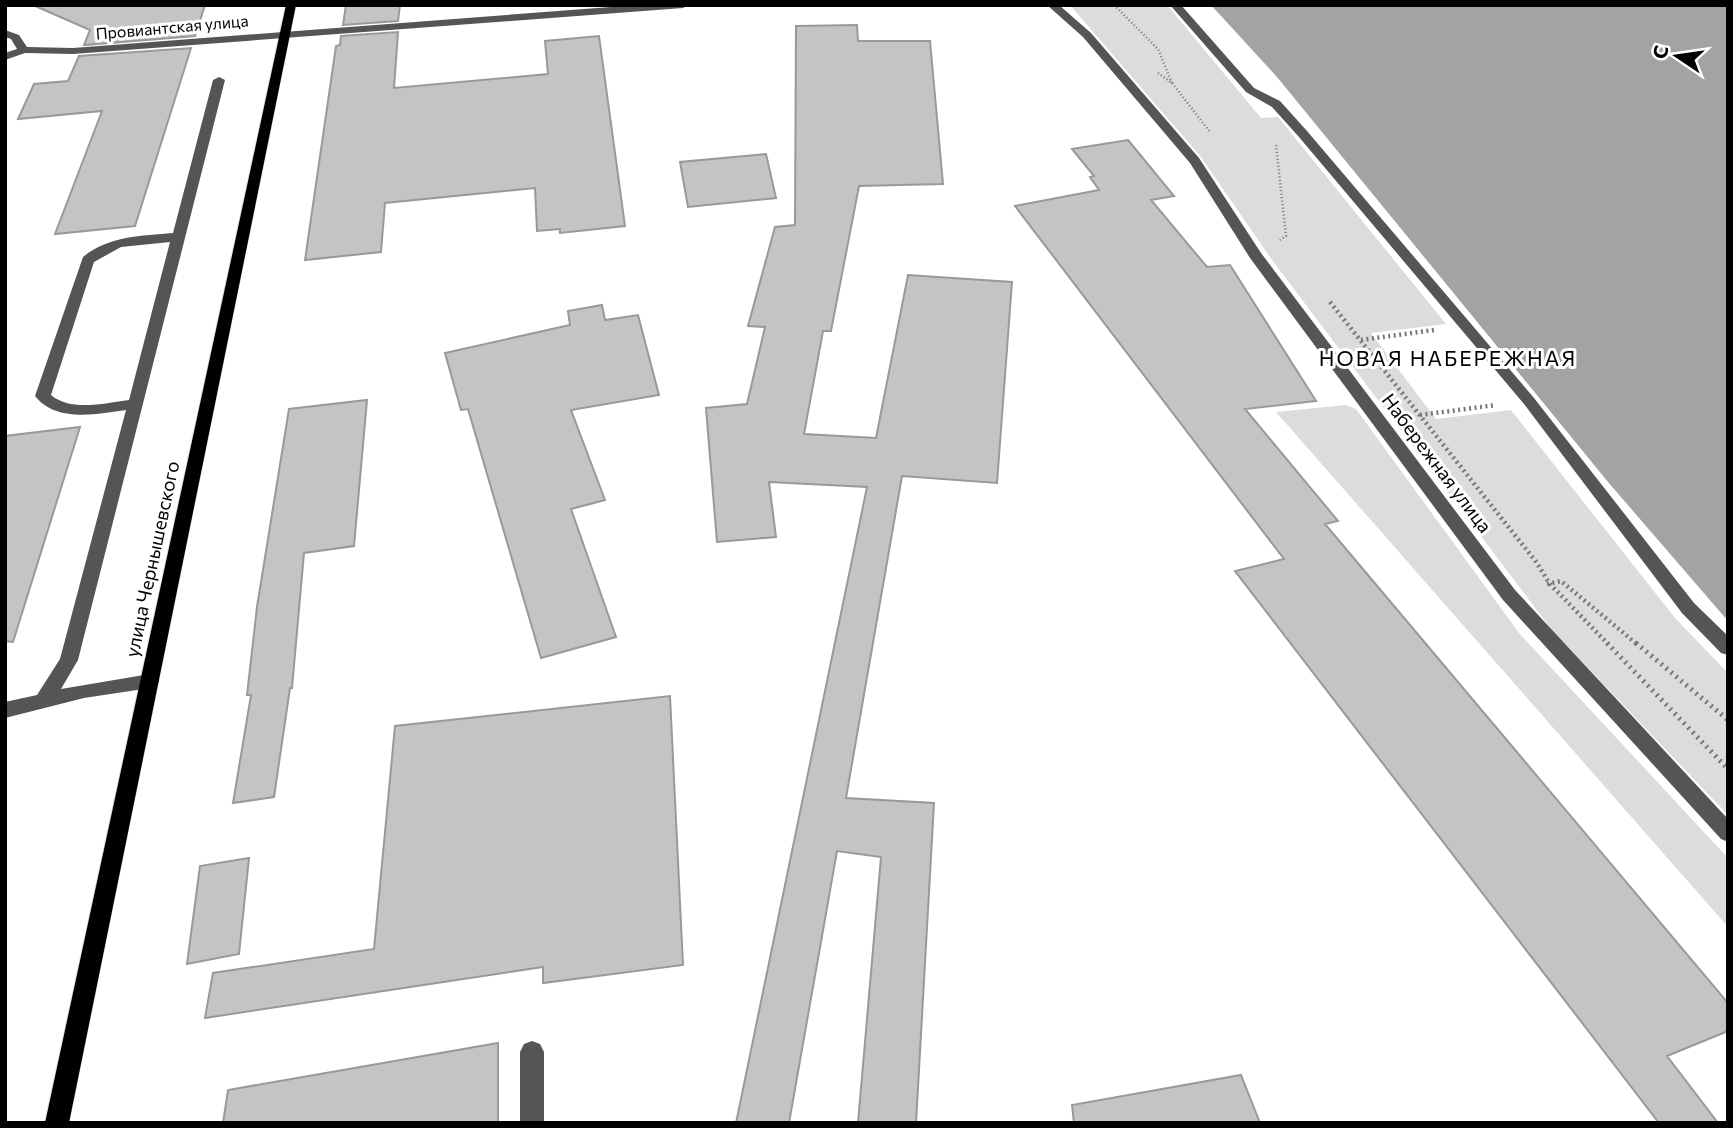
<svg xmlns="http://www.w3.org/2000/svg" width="1733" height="1128" font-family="Commissioner,sans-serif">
<rect width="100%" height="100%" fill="#fff"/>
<path fill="#dcdcdc" d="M1070,5H1167L1261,118L1278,117L1446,324L1371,333L1436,419L1511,410L1675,618L1728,673V815L1552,630L1272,260L1201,157Z
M1346,405L1356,409L1519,633L1728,858V927L1276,412Z"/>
<path fill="#a3a3a3" d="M1211,5H1728V621L1608,482L1277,77Z"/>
<path fill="#c4c4c4" stroke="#999" stroke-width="2" d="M33,5H205L195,36L84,45L90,30Z
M346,5H400L398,21L343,25Z
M857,25L858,41H930L943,184L859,186L831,331H823L804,434L876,438L908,275L1012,282L997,483L902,476L846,798L934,803L916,1123H858L881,857L837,851L789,1123H736L867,487L769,482L776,537L717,542L706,408L747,404L765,327L748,326L775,227L795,225L796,26Z
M398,32L394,88L548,74L545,41L599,36L625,226L560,233V229L537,231L535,188L385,203L381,252L305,260L336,46L340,45L341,36Z
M191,48L135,226L55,234L102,111L18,119L34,84L68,81L79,56Z
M1128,140L1174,196L1151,200L1207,267L1230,265L1316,401L1245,409L1338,521L1325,524L1728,1003V1031L1667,1056L1718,1123H1659L1235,571L1284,559L1015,206L1099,190L1090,177L1094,176L1072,149Z
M766,154L776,198L688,207L680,162Z
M602,305L605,320L638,315L659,395L571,410L605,500L571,509L616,637L541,658L468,409L461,410L445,353L570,325L568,311Z
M367,400L354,546L304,553L292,688H290L274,797L233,803L251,695H247L257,607L289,409Z
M80,427L13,642L5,641V436Z
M670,696L683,965L543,983V967L205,1018L213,973L374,949L395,726Z
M249,858L239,954L187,964L200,866Z
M498,1043V1123H223L228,1090Z
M1241,1075L1260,1123H1074L1072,1105Z"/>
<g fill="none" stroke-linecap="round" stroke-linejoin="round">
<defs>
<path id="major" d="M286,5H296L69,1123H45Z"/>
</defs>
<use href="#major" stroke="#dbdbdb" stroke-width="1"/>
<path stroke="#777" stroke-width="2.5" stroke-dasharray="1 2.5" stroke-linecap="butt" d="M1114,5L1158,49L1172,83
M1158,73L1172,83L1210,132
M1276,145L1286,236L1280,240"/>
<path stroke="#777" stroke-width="4.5" stroke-dasharray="2 3.5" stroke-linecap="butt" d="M1330,302L1537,563L1549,583L1609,645
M1361,340L1434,330
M1420,415L1496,405
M1547,584L1561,581L1638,645"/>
<path stroke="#777" stroke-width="5" stroke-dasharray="2 4.5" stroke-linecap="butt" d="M1607,643L1728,769
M1636,643L1728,720"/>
<path fill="#555" fill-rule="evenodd" d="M637,5H688L683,8L73,54L25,53L5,60V53L17,49L11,39L5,37V30L19,35L27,47L73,48Z
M1047,5H1059L1091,33L1199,158L1261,253L1515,590L1728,819V842L1721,839L1503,600L1250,258L1190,163L1083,37Z
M1170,5H1181L1254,88L1280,101L1307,131L1534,398L1694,603L1728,636V655L1721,653L1682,613L1524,404L1299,137L1272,107L1246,92Z
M219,77L225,80L78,660L61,689L150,674L157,676L159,681L157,686L150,688L84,698L5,718V702L37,695L60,659L126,410C97,414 56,423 35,396L83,257C108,236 141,236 173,233L213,80ZM170,242L129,400C105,403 71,412 51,395L94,262L121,247Z
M532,1041L540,1044L544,1052V1123H520V1052L524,1044Z"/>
<use href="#major" fill="#000" fill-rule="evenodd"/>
</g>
<g text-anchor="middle" stroke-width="6" stroke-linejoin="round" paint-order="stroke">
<g font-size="16" fill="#000" stroke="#fff">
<text transform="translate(172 27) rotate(-5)" y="6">Провиантская улица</text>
</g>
<g font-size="19" fill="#000" stroke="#fff">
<text transform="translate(1437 463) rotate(53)" y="7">Набережная улица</text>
<text transform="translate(152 559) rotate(-78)" y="7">улица Чернышевского</text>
</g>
<g font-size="21" letter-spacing="2" fill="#000" stroke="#fff">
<text x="1448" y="366">НОВАЯ НАБЕРЕЖНАЯ</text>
</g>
</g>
<rect width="1733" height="1128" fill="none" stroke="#000000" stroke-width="14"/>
<g transform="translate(1677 56) rotate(283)" stroke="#ffffff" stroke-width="5" paint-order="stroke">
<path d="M0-5L12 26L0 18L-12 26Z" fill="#000000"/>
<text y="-10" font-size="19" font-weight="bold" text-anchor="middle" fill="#000000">С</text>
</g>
</svg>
